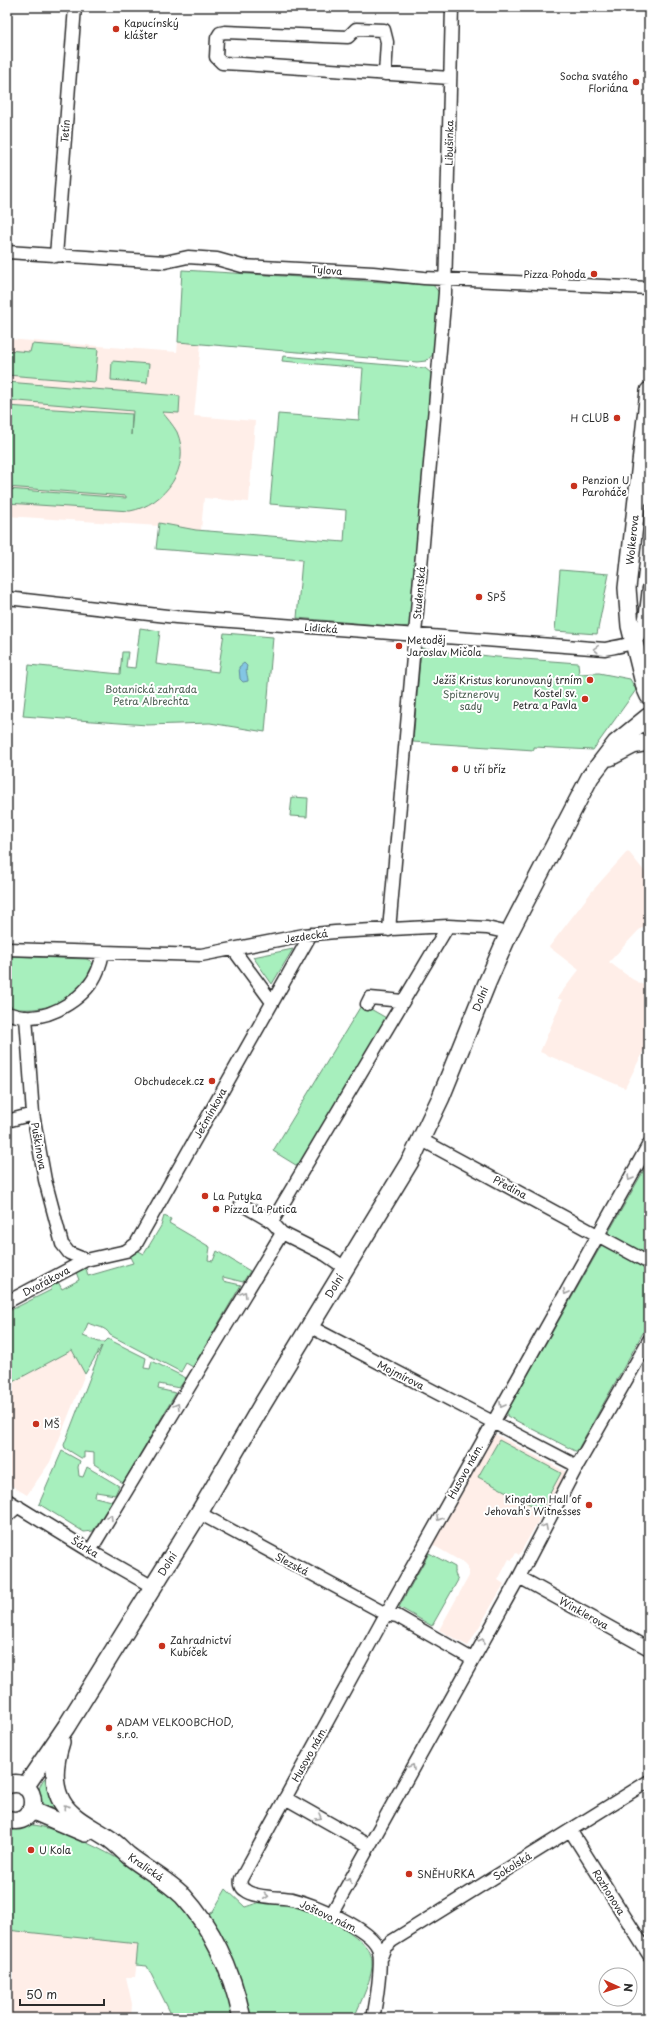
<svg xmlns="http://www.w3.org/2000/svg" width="656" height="2025" font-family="'Playpen Sans',sans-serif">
<rect width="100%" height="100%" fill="#fff"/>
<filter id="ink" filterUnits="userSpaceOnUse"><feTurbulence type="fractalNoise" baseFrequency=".025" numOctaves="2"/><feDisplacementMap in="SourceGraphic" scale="8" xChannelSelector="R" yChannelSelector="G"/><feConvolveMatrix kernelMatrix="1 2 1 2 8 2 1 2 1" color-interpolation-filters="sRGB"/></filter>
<g filter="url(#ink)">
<path fill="#ffeee8" d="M7,339L177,352L178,342L201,343L194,416L255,421L249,502L204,498L201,530L198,531L159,523V526L7,516Z
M628,851L649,877V922L638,931L609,962L632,979L649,988V1040L625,1088L540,1052L562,1000L557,998L579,970L549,947L593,890Z
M72,1350L85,1374L50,1462L27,1495L7,1483V1385Z
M495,1434L566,1472L519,1555L516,1553L512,1560L509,1559L498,1580L504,1584L468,1646L439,1630L469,1576L467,1565L433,1545Z
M7,1930L139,1944L135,1977H126L132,2004L131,2018H7Z"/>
<path fill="#a7efbd" stroke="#698d74" d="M182,270L433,285L441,295L437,351L426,361L417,362L178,342Z
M32,344L98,349L95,382L7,375V350L30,352Z
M283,356L425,368L431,373L434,380L410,626L401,627L297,618L302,560L156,549L159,523L196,530L344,542L346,510L270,504L278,414L359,420L363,368L282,361Z
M112,361L149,364L147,383L111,380Z
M7,382L180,396L179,413L162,412C167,418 173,425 177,432C192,467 165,505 130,511L7,503V489L126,498V496L7,487V406L132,414L131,435L133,411L7,400Z
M560,570L609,574L597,634L555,631Z
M140,628L160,631L156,664L218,672L224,633L273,637L265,732L210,723L147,725L23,716L29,665L120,674L122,652H128L126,667L135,668Z
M421,648L497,657L578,663L579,674L599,673L630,679L636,690L593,750L534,747V750L413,742Z
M292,797L308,798L307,817L290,816Z
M293,949L272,984L253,957Z
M7,956L86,959L91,961L93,965C85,1002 39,1015 7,1007Z
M362,1004L388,1019L299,1167L273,1151Z
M649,1161V1322L577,1451H575L507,1416V1412Z
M164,1216L171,1219L169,1223L210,1247L208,1260L213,1261L217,1251L250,1271L243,1282L223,1277V1281L241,1285L193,1367L186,1363L181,1372L110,1335C106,1326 95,1327 88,1323L83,1336L99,1342H105L108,1339L146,1358L144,1368L150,1369L152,1361L186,1378L179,1388L159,1384L158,1389L176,1393L123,1483L94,1464V1453L84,1452V1458H81L65,1448L64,1445L102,1346L85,1374L72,1350L7,1385V1312L51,1290L52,1284L58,1282L62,1289L79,1280L76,1272L86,1268L88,1276L133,1263L130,1257L137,1250L144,1254L161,1226Z
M499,1440L561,1473L541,1510L478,1477Z
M62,1451L80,1461L78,1467L79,1476L83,1477L87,1467L119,1486L115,1495L96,1492L95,1497L112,1501L93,1531L84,1532L39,1504Z
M429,1553L455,1567V1574L458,1580L432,1626L399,1607Z
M48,1775L58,1810L40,1803C37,1793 39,1782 48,1775Z
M23,1824C62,1825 134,1864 164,1890C176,1900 186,1914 195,1927L213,1911L226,1889L245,1907C252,1905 261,1901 268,1901C294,1900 370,1933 372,1960C374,1976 360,2003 354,2018H173L147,1966L136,1965L138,1944L7,1930V1834Z"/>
<path fill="#83c6e4" stroke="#60889a" d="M244,663L247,666C245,671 248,676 248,681L243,682L240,679L239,667Z"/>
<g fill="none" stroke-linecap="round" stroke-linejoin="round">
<defs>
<path id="street" d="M385,74L387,42L384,30L356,29L348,37L225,32L220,33L217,38L216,57L222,63L242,64L450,78
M7,252L165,262L188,257L217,259L242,266L373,273L424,278L649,288
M56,256L75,7
M636,496L649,498
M7,598L176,617L605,649C614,647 625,646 633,642C646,634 647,601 649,588
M389,930L445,293L452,7
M7,949L201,955L304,935L335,932L448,926L487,928L509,933
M233,949L272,1002
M367,1004L370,998L403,1001
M7,1013C13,1015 19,1017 25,1017C53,1019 88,996 98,970C100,965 102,958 103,952
M26,1017L33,1114L45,1180L62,1244L69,1253L86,1260
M7,1121L33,1114
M422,1140L649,1263
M241,1204L272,1222L282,1233L326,1255L345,1268
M272,1222L448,926
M7,1302L86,1260L126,1251L136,1244L311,934
M309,1326L577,1466
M7,1500L90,1551L153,1587
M199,1513L386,1614L397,1616L472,1659
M7,1516L18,1506
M90,1551L282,1233
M519,1577L649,1649
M285,1798L368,1845
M570,1830L649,1955
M331,1915L519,1577L577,1466L649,1340
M381,1957L385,1947L392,1941L649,1781
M373,2018C376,2004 383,1960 378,1948C370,1928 313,1904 292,1899C280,1897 254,1898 245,1890C241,1888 240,1883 241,1879L386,1614L649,1144"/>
<path id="secondary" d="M649,391L627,588L630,626L645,687L649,696
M610,757L633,745L649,742
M61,1742C53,1767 50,1796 73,1815C84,1825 99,1831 111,1840C118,1845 123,1851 129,1856C147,1870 167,1880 183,1896C215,1931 232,1972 242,2018
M7,1785C41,1774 41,1830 7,1819
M25,1787L66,1727L199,1513L262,1405L412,1158L441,1097L487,983L509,933L590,777L616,743L648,717
M31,1810L85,1833"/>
</defs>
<use href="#street" stroke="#2b2b2b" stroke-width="15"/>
<use href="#secondary" stroke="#2b2b2b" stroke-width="20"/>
<use href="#street" stroke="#fff" stroke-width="12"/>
<use href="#secondary" stroke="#fff" stroke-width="17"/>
</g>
<defs><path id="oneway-chevron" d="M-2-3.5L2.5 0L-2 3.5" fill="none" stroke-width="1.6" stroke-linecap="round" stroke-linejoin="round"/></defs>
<g stroke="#a0a0a0">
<use href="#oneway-chevron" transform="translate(596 649) rotate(-176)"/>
<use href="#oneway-chevron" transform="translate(630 1178) rotate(120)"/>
<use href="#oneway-chevron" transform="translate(566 1292) rotate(119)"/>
<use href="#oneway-chevron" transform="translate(244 1294) rotate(-59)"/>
<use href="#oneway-chevron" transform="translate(502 1405) rotate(119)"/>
<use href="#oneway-chevron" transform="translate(177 1406) rotate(-59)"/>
<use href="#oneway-chevron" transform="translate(110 1517) rotate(-59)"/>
<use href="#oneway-chevron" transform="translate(439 1518) rotate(119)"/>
<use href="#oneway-chevron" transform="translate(545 1527) rotate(-62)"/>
<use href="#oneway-chevron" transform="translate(482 1641) rotate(-60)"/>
<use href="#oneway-chevron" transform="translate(412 1767) rotate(-61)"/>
<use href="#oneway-chevron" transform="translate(66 1807) rotate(-125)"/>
<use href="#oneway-chevron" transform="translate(319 1817) rotate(29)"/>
<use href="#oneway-chevron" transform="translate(349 1880) rotate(-61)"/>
<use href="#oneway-chevron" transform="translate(266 1896) rotate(6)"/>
</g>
</g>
<g fill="#c8321e" stroke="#fff" stroke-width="1.5">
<circle cx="116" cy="29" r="4"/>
<circle cx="636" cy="82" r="4"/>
<circle cx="594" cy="274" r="4"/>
<circle cx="617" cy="418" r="4"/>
<circle cx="574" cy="486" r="4"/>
<circle cx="479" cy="597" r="4"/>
<circle cx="399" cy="646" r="4"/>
<circle cx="590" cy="680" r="4"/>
<circle cx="585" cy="699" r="4"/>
<circle cx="455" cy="769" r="4"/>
<circle cx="212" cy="1081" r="4"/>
<circle cx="205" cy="1196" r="4"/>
<circle cx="216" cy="1209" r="4"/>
<circle cx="36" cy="1424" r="4"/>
<circle cx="589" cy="1505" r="4"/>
<circle cx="162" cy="1646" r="4"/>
<circle cx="109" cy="1728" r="4"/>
<circle cx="31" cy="1850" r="4"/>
<circle cx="409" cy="1874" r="4"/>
</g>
<g text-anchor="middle" stroke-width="4" stroke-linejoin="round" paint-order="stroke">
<g font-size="10" fill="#2b2b2b" stroke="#fff" text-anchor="start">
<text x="124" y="27">Kapucínský<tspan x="124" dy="12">klášter</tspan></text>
<text x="628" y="80" text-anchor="end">Socha svatého<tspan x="628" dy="12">Floriána</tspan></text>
<text x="586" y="278" text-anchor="end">Pizza Pohoda</text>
<text x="609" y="422" text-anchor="end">H CLUB</text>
<text x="582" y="484">Penzion U<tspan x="582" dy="12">Paroháče</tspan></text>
<text x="487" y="601">SPŠ</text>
<text x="407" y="644">Metoděj<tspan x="407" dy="12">Jaroslav Mičola</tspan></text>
<text x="582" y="684" text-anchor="end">Ježíš Kristus korunovaný trním</text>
<text x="577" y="697" text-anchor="end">Kostel sv.<tspan x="577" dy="12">Petra a Pavla</tspan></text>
<text x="463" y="773">U tří bříz</text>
<text x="204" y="1085" text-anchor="end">Obchudecek.cz</text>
<text x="213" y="1200">La Putyka</text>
<text x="224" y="1213">Pizza La Putica</text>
<text x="44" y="1428">MŠ</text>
<text x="581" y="1503" text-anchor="end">Kingdom Hall of<tspan x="581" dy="12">Jehovah's Witnesses</tspan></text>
<text x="170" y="1644">Zahradnictví<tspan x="170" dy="12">Kubíček</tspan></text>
<text x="117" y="1726">ADAM VELKOOBCHOD,<tspan x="117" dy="12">s.r.o.</tspan></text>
<text x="39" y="1854">U Kola</text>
<text x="417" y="1878">SNĚHURKA</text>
</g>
<g font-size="10" fill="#2b2b2b" stroke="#fff">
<text transform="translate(65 131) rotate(-86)" y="4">Tetín</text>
<text transform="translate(449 143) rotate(-89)" y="4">Libušinka</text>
<text transform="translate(327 270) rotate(4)" y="4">Tylova</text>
<text transform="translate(632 540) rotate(-84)" y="4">Wolkerova</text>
<text transform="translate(419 593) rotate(-85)" y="4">Studentská</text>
<text transform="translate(321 628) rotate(4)" y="4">Lidická</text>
<text transform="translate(306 936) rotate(-8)" y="4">Jezdecká</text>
<text transform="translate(480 999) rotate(-68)" y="4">Dolní</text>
<text transform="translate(210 1113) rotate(-61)" y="4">Ječmínkova</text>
<text transform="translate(39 1146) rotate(80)" y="4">Puškinova</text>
<text transform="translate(510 1187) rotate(28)" y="4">Předina</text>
<text transform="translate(46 1281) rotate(-28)" y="4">Dvořákova</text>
<text transform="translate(334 1286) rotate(-59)" y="4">Dolní</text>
<text transform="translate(401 1375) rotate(27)" y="4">Mojmírova</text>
<text transform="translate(465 1471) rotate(-61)" y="4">Husovo nám.</text>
<text transform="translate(85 1547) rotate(31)" y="4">Šárka</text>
<text transform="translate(167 1564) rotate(-58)" y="4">Dolní</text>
<text transform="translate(292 1564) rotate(28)" y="4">Slezská</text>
<text transform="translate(584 1613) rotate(29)" y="4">Winklerova</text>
<text transform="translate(309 1754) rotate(-61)" y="4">Husovo nám.</text>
<text transform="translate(512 1866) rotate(-32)" y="4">Sokolská</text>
<text transform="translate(146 1867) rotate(35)" y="4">Kralická</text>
<text transform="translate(609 1892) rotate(58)" y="4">Rozhonova</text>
<text transform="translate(329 1916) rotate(25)" y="4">Joštovo nám.</text>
</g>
<g font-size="10" fill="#4a5c50" stroke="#fff">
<text x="151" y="693">Botanická zahrada<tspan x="151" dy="12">Petra Albrechta</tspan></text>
<text x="471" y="698">Spitznerovy<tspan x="471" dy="12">sady</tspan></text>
</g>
</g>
<rect width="656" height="2025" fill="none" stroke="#fff" stroke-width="24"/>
<rect x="12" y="12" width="632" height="2001" fill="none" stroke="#2b2b2b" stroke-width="1.5" filter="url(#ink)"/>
<g transform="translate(618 1987) rotate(93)"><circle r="19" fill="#ffffff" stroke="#aaaaaa"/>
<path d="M0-3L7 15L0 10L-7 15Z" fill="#c8321e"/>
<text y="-6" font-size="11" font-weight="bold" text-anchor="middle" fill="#2b2b2b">N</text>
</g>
<path d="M20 1999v6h84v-6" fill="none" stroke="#2b2b2b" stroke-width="2"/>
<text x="26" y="1999" font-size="12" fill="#2b2b2b" stroke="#ffffff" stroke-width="3" paint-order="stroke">50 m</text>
</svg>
